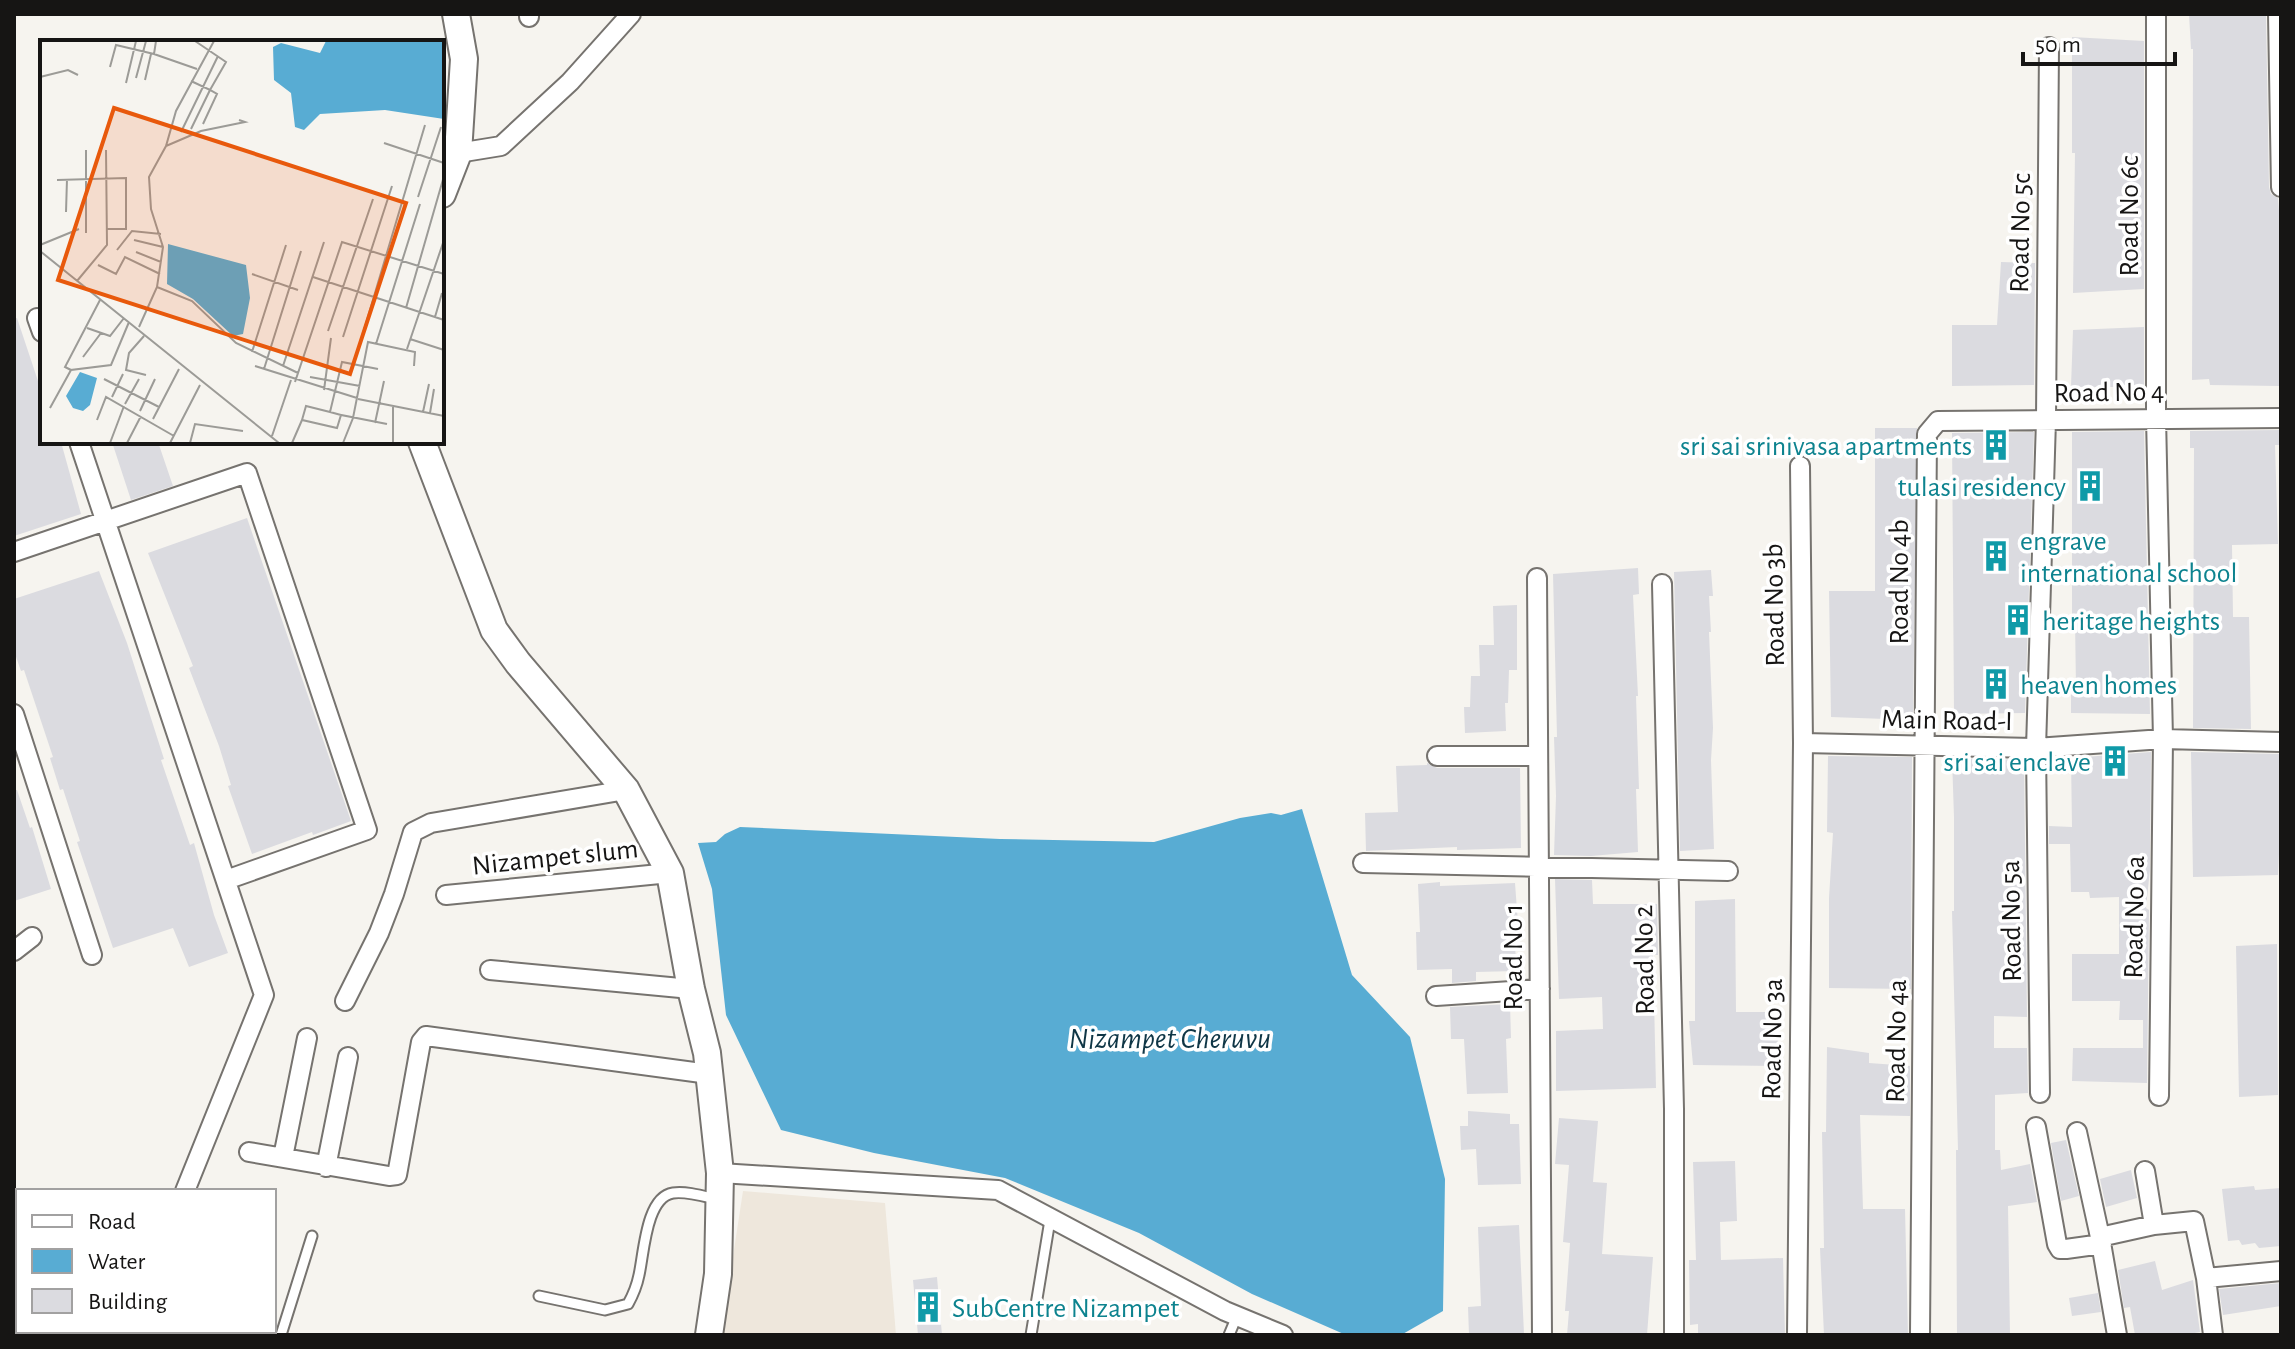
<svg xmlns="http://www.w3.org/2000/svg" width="2295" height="1349" font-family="'Alegreya Sans',sans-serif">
<rect width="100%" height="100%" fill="#f6f4ef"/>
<path fill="#eee7dc" d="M743,1191L885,1203L896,1335H721Z"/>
<path fill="#58acd3" d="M1302,809L1352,975L1410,1037L1445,1179L1443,1311L1401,1335H1346L1252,1294L1139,1233L1005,1178L874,1153L781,1130L726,1015L712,889L698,843L716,842L725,834L740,827L1000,839L1154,842L1240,818L1271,813L1281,815Z"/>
<path fill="#dbdbe0" d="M2189,14H2266L2269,187L2271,194L2278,198L2280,223L2279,386L2210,385L2209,379L2192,380L2193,49H2191Z
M2072,37L2144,41V289L2073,293L2075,153H2072Z
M2001,262L2035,263L2034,385L1952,386V325H1997Z
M17,318L42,393V442H61L81,514L14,536V319Z
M2144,327V387H2071L2073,330Z
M1875,428H1917L1913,720L1831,717L1829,591H1875Z
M2280,430V445H2275L2278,544L2232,545L2233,617H2249L2251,729L2193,728L2194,448H2190V431Z
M2144,431L2150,714L2071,713V688H2076L2075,620H2072V432Z
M2034,432L2025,713L1954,714L1952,433Z
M112,442H158L173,486L131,500Z
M247,518L351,821L313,835L312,832L252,854L228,786L231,785L219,746L189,668L193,666L148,553Z
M1638,568L1639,594L1633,595L1638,696H1636L1639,789H1636L1638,852L1591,856L1554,855L1556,796L1554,737H1557L1553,574Z
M1711,570L1713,596H1709L1711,632H1709L1713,728L1711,760L1714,849L1680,851L1674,572Z
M99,571L127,643L164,759L161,760L190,845L194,843L214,915L228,953L189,967L173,928L113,948L77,842L80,841L63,789L60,790L50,758L53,757L24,670L21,671L14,651V599Z
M1517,605V670H1509L1508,703H1505L1506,731L1465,733L1464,707H1470L1471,676H1480L1479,645H1494L1493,606Z
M2151,752L2150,869L2146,908L2149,910L2147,1083L2072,1081L2073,1048H2143V1020H2119L2120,1001H2072V954H2119V897L2090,898L2089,892H2071L2070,844H2049V826L2072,827L2071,758Z
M2191,752L2279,754L2281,812L2278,875L2193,877Z
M1828,756L1912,757L1911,989L1829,988V898L1833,833L1827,832Z
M1952,758L2024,760L2027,1017L1994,1016V1048H2027L2028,1093L1995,1095V1150H2000L2001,1170L2030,1164L2037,1202L2008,1206L2010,1335H1957L1956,1150H1958L1952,911H1954V817Z
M1427,763L1437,768H1520L1521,848L1457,850V847L1366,851L1365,813L1398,812L1396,766L1427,765Z
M14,790H17L30,828L32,827L51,889L14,901Z
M1555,879L1592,880L1593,904H1657L1658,955H1653L1656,1088L1556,1091V1031L1603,1029L1602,997L1559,999Z
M1440,882V886L1515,883L1519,937H1515L1516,971L1476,972V981L1452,983V969L1417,970L1416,932H1420L1418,884Z
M1735,899L1736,1012H1779L1777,1066L1693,1065L1689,1021H1695V901Z
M2277,944L2278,1095L2239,1097L2236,946Z
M1510,1004L1511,1038L1506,1039L1508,1093L1467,1094L1464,1039H1451L1450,1007Z
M1827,1047L1869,1053V1063L1910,1066V1116L1860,1115L1863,1209H1905L1908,1335H1824L1820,1248H1824L1822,1132H1826Z
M1468,1111L1510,1114V1124H1519L1521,1184L1478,1185L1476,1149L1461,1150L1460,1126H1468Z
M1559,1118L1598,1121L1593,1182L1607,1183L1602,1254L1653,1257L1647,1335H1567L1569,1311H1565L1570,1243L1563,1242L1569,1165L1555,1164Z
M2066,1140L2079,1196L2061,1201L2051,1143Z
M1735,1161L1737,1221L1720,1222L1721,1260L1783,1258L1785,1335H1698V1324L1690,1325L1689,1260H1696L1693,1162Z
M2131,1170L2137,1198L2106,1207L2100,1179Z
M2254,1186L2255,1190L2281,1188V1246L2259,1248L2255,1243L2242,1245L2239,1240L2228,1241L2222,1189Z
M1519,1225L1524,1334L1469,1335L1468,1307L1481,1306L1478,1227Z
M2155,1261L2162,1290L2193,1280L2200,1332L2184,1335H2135L2130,1307L2124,1308L2118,1270Z
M937,1277L942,1335H918L913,1280Z
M2281,1283V1306L2223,1315L2219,1289Z
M2098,1293L2101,1312L2072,1316L2069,1298Z"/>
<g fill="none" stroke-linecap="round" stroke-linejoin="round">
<defs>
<path id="lane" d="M539,1296L605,1310L628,1304C633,1295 637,1285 639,1275C644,1253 646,1197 673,1193C686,1191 703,1196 716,1199
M281,1335L312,1236
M1031,1335L1049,1226
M1229,1335L1237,1316"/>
<path id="street" d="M2156,14V417L2163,739L2159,1096
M2278,14L2281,187
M529,17V14
M458,153L501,146L570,82L631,14
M37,318L42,332
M79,442L264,995L185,1191
M14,552L247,473L367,830L226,880
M1537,578L1542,1335
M1662,584L1674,1109V1335
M14,714L92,955
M1803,743L2036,748L2163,739L2281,742
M1437,756H1538
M1363,863L1728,871
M446,895L670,873
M14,951L32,937
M490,970L691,989
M1436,996L1540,989
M345,1001L379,933L394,894L413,832L431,823L626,790
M2040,1093L2036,748L2046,420L2049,47
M2036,1127L2057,1244L2060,1249H2066L2102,1244
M2077,1132L2100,1237L2117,1335
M249,1152L389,1176L397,1175L421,1042L426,1036L709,1074
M283,1157L307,1038
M326,1167L348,1057
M2145,1171L2154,1225
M720,1173L998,1190L1225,1311L1283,1335
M2100,1237L2154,1225L2194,1221L2206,1278
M1797,1335L1803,743L1800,466
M1920,1335L1927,434L1938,421L2281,418
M2213,1335L2206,1278L2281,1271"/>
<path id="secondary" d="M442,194L458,153L464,59L456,14
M422,442L494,630L518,663L626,790L670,873L691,989L707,1053L720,1173L718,1274L709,1335"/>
<path id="primary" d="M14,1264L18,1266
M14,1289L18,1291
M130,1331L143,1335
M204,1331L215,1335"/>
</defs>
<use href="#lane" stroke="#76736f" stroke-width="13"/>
<use href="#street" stroke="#76736f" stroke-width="22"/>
<use href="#secondary" stroke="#76736f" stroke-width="30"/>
<use href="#primary" stroke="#76736f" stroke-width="32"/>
<use href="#lane" stroke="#fff" stroke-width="9"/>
<use href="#street" stroke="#fff" stroke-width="18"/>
<use href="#secondary" stroke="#fff" stroke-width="26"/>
<use href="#primary" stroke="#fff" stroke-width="28"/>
</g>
<defs>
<symbol id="building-bare" viewBox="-9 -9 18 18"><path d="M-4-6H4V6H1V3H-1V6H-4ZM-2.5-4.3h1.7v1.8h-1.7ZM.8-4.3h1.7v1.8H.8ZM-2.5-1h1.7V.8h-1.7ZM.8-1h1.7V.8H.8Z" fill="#0f9aa8" stroke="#fff" stroke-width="2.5" paint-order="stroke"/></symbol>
</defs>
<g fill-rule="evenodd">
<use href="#building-bare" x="1974" y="423" width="44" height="44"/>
<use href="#building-bare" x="2068" y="464" width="44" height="44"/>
<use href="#building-bare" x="1974" y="534" width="44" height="44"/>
<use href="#building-bare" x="1996" y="598" width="44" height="44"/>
<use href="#building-bare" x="1974" y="662" width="44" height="44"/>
<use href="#building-bare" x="2093" y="739" width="44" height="44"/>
<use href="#building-bare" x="906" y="1285" width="44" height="44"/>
</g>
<g text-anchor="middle" stroke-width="7" stroke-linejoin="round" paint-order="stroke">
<g font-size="28" fill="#161514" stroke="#fff">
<text transform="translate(2128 216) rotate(-90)" y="10">Road No 6c</text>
<text transform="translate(2019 233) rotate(-89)" y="10">Road No 5c</text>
<text transform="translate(2109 391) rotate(-1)" y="10">Road No 4</text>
<text transform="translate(1898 582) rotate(-90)" y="10">Road No 4b</text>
<text transform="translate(1773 605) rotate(-91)" y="10">Road No 3b</text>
<text transform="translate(1947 719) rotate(1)" y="10">Main Road-I</text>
<text transform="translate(555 856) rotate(-6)" y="10">Nizampet slum</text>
<text transform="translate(2133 917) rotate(-89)" y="10">Road No 6a</text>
<text transform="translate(2010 921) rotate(-91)" y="10">Road No 5a</text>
<text transform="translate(1512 957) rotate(-90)" y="10">Road No 1</text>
<text transform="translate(1643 960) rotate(-91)" y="10">Road No 2</text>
<text transform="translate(1771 1039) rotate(-89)" y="10">Road No 3a</text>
<text transform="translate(1895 1041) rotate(-89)" y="10">Road No 4a</text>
</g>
<g font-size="28" fill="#0d838f" stroke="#fff" text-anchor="start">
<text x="1972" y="455" text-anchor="end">sri sai srinivasa apartments</text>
<text x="2066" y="496" text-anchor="end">tulasi residency</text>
<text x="2020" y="550">engrave<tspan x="2020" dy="32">international school</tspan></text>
<text x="2042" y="630">heritage heights</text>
<text x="2020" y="694">heaven homes</text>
<text x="2091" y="771" text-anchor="end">sri sai enclave</text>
<text x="952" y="1317">SubCentre Nizampet</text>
</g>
<g font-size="30" font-style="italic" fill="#0f3646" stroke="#fff">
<text x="1170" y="1048">Nizampet Cheruvu</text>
</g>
</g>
<g transform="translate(40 40)">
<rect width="404" height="404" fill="#f6f4ef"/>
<path d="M286,1H404V79L345,70L280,74L264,90L255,87L251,53L234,40L233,7L241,3L280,13ZM128,204L206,225L210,258L203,294L193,296L153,259L127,244ZM40,332L57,338L50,365L43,371L33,368L26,356Z" fill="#58acd3"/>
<path fill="none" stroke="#9c9b97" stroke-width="2" d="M116,1L114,14L157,29M70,27L76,5L114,14M0,37L28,30L38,35M96,38L106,1M105,40L111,14M151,41L170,50L186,22L155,1M86,43L96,1M151,89L170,50L177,54L163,84M141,92L178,16M344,103L404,123M126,106L161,91L205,82L199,80M46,110V193M17,140L86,138V189H66M378,157L401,87M26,172L27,139M94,200L123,207M0,205L39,189M77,210L92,191L121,194M0,211L239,403M96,212L121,222M58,225L76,234L85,217L120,234M212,234L258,250M273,237L404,280M37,241L67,205L66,110M117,247L152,261L196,303L258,333M366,268L404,136M395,277L402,253M99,287L117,247L123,207L111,169L109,137L126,106L136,71L174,1M47,288L70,296L84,278M288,291L333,159M104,296L89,313L86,330L106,335M303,297L352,146M370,299L404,310M321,300L385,85M336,304L380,164M367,309L404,200M212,312L246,205M43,317L61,293M215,326L317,358M243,326L284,202M224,329L261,211M31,330L25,327L60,260M270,337L320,346M64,339L119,367M255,342L302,202L404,234M284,350L291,298M72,357L83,334M318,359L404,376M85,364L99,339M353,367V403M10,368L31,330L71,325L89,282M100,371L115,339M383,372L389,344M390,373L394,349M301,375L290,372L302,322L338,329M113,379L139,329M57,380L66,357L134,396M262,380L266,366L290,372M335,383L344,341M232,396L251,340M70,403L84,366M87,403L101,376M130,403L160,345M150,403L155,384L203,391M252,403L262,380L297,388L301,375L347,384M303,403L313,378L328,302L375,312L374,326"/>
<path fill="#e8590c" fill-opacity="0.15" stroke="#e8590c" stroke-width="4" d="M74,68L366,163L310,334L18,240Z"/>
<rect width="404" height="404" fill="none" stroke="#161514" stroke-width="4"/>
</g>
<rect width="2295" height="1349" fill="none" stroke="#161514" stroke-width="32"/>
<rect x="16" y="1189" width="260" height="144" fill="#ffffff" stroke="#a2a1a1" stroke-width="2"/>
<rect x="32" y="1215" width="40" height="12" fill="#ffffff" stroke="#a2a1a1" stroke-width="2"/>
<text x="88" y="1229" font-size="24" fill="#161514">Road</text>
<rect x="32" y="1249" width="40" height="24" fill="#58acd3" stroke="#a2a1a1" stroke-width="2"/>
<text x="88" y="1269" font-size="24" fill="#161514">Water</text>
<rect x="32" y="1289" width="40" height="24" fill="#dbdbe0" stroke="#a2a1a1" stroke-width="2"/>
<text x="88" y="1309" font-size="24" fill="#161514">Building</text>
<path d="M2023 52v12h152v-12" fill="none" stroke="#161514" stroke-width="4"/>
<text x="2035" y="52" font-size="24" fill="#161514" stroke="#ffffff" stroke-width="6" paint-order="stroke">50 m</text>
</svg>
